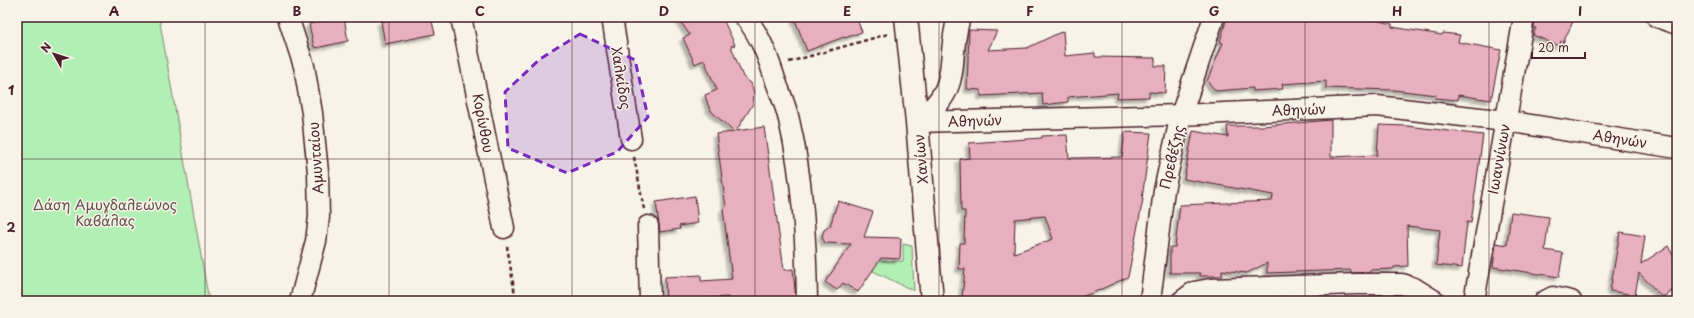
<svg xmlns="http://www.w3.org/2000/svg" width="1694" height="318" font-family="'Playpen Sans',sans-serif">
<defs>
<filter id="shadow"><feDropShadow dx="-3.5" dy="3.5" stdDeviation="1" flood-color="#0004"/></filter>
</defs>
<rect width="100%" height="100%" fill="#f7f3e8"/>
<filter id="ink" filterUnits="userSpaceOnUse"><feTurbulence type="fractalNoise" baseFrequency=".025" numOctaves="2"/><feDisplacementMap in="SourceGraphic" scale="8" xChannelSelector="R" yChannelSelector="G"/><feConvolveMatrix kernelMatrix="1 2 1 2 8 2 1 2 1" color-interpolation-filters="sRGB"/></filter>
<g filter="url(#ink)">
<path fill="#b2efb5" stroke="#7e8770" d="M17,17H159L209,301H17Z
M903,244L912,246L914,291L873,271L874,265L879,260L881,261H903Z"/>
<path fill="#e8afc0" stroke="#4a1f2b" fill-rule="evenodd" filter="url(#shadow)" d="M344,17L348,41L316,48V47H314L309,24Z
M385,17H431L435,34L385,44L381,21H386Z
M677,17H722L735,45L731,46L743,77L751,83L754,93L753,104L736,131L764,127L784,270L793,269L796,301H729L728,297L666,301L665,277L701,275V281L732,279L723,209L726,207L716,134L734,132L712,112L708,105L705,95L717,90L704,60L695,64L683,38L690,35Z
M794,17H856L862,32L845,38L844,37L807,51Z
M1227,17H1364L1392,24V27L1442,35L1443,33L1460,35L1458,42L1501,50L1491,100L1458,95V100L1435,98L1436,95L1394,90L1326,88V81L1282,84L1283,89L1253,91V88L1216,91L1207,81L1223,43L1220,42Z
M1535,17H1575L1563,43L1561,41L1559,46L1533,35L1536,28L1534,27Z
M969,30L997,31L988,50L1027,48L1063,31L1065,56L1095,53V57L1155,58V66H1166L1165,93L1149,92V97L1117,98L1118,93L1068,97V102L1043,105L1042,93L981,96V90L967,89Z
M1331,120V157L1377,155L1379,125L1407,126L1483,135L1471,223L1467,222L1462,268L1436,265L1440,230L1407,226L1408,266L1394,267L1393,269L1370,270V272L1351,273V270L1267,273V263L1247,273L1222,270V276H1200V273H1170V247H1175L1180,205L1272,201L1273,195L1184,179L1193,131L1228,137L1227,126H1262Z
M1125,132L1151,133L1142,199H1143L1128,277L1095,292L1069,301H975V298L962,297L965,269H959L960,243H964L965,211H961L960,159L970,158L969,143L1042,138V136L1067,135L1069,158L1122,157ZM1045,216L1053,239L1014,253L1015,219Z
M695,196L698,223L679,226L680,229L660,232L656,202Z
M838,201L873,212L864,237L901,238L900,259L881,258L858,292L843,283L837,290L825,282L851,244L825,243L822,237L824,230L830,226Z
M1511,212L1549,217L1545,250L1563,253L1559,277L1493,267L1496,243L1507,245Z
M1620,232L1645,236L1641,264L1668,246L1677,263V288L1662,297L1639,273L1635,295L1610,291Z"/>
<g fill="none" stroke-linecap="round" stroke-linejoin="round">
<defs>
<path id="street" d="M288,17L304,66L312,113L318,172L319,217L316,241L300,301
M461,17L504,228
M612,17L631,139
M745,17C760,35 768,57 775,79C780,93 786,106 789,120C803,179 806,241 807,301
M1657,17L1677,24
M917,122L1181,115L1377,106L1506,121L1677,148
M648,226L650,301
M1150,301L1164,190L1181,115L1214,17
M1182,301L1194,292L1210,289L1357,284H1402L1414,288L1435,301
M1474,301L1524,17
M1545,301L1553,297L1571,301"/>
<path id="secondary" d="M906,17L917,122L932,301
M917,122C965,87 945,63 959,17"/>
</defs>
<use href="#street" stroke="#4a1f2b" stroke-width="23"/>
<use href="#secondary" stroke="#4a1f2b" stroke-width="25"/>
<path stroke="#4a1f2b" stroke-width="2.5" stroke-dasharray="4 3" stroke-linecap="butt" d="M789,62L888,34
M634,157L644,209
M507,246L516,301"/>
<use href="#street" stroke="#f7f3e8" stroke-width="20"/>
<use href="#secondary" stroke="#f7f3e8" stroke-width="22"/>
</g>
</g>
<path fill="#7b2cbf" fill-opacity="0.2" stroke="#7b2cbf" stroke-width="3" stroke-dasharray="8 5" stroke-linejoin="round" d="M580,34L635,60L648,117L617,152L567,173L508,148L505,92L540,59Z"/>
<path fill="none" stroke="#4a1f2b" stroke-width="1" stroke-opacity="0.55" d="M205,17V301M389,17V301M572,17V301M755,17V301M939,17V301M1122,17V301M1305,17V301M1489,17V301M17,159H1677"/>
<g text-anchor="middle" stroke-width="3" stroke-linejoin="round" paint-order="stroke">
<g font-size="14" fill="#4a1f2b" stroke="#f7f3e8">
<text transform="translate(621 78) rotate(81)" y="5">Χαλκίδος</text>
<text transform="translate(1299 110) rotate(-2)" y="5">Αθηνών</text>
<text transform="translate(975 121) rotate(-2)" y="5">Αθηνών</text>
<text transform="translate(483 123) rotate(79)" y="5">Κορίνθου</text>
<text transform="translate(1620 139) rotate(9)" y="5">Αθηνών</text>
<text transform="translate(1172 157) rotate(-77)" y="5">Πρεβέζης</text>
<text transform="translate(316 158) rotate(-94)" y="5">Αμυνταίου</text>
<text transform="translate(921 159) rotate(-95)" y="5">Χανίων</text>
<text transform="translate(1499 159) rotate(-80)" y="5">Ιωαννίνων</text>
</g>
<g font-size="14" fill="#64534e" stroke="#f7f3e8">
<text x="105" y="210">Δάση Αμυγδαλεώνος<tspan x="105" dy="16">Καβάλας</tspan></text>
</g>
</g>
<rect width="1694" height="318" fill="none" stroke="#f7f3e8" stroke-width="44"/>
<g transform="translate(54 54) rotate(309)" stroke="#f7f3e8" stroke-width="3" paint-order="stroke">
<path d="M0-3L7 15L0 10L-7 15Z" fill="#4a1f2b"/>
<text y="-6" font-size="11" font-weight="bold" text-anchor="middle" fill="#4a1f2b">N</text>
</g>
<path d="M1532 52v6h53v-6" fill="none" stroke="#4a1f2b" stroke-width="2"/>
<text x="1538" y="52" font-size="12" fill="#4a1f2b" stroke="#f7f3e8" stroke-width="3" paint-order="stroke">20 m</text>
<rect x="22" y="22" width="1650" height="274" fill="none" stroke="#4a1f2b" stroke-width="1.5"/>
<g font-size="13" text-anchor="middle" font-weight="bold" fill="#4a1f2b">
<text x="114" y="16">A</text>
<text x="297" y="16">B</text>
<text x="480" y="16">C</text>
<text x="664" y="16">D</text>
<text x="847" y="16">E</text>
<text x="1030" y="16">F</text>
<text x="1214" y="16">G</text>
<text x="1397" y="16">H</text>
<text x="1580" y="16">I</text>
<text x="11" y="95">1</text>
<text x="11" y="232">2</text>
</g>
</svg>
